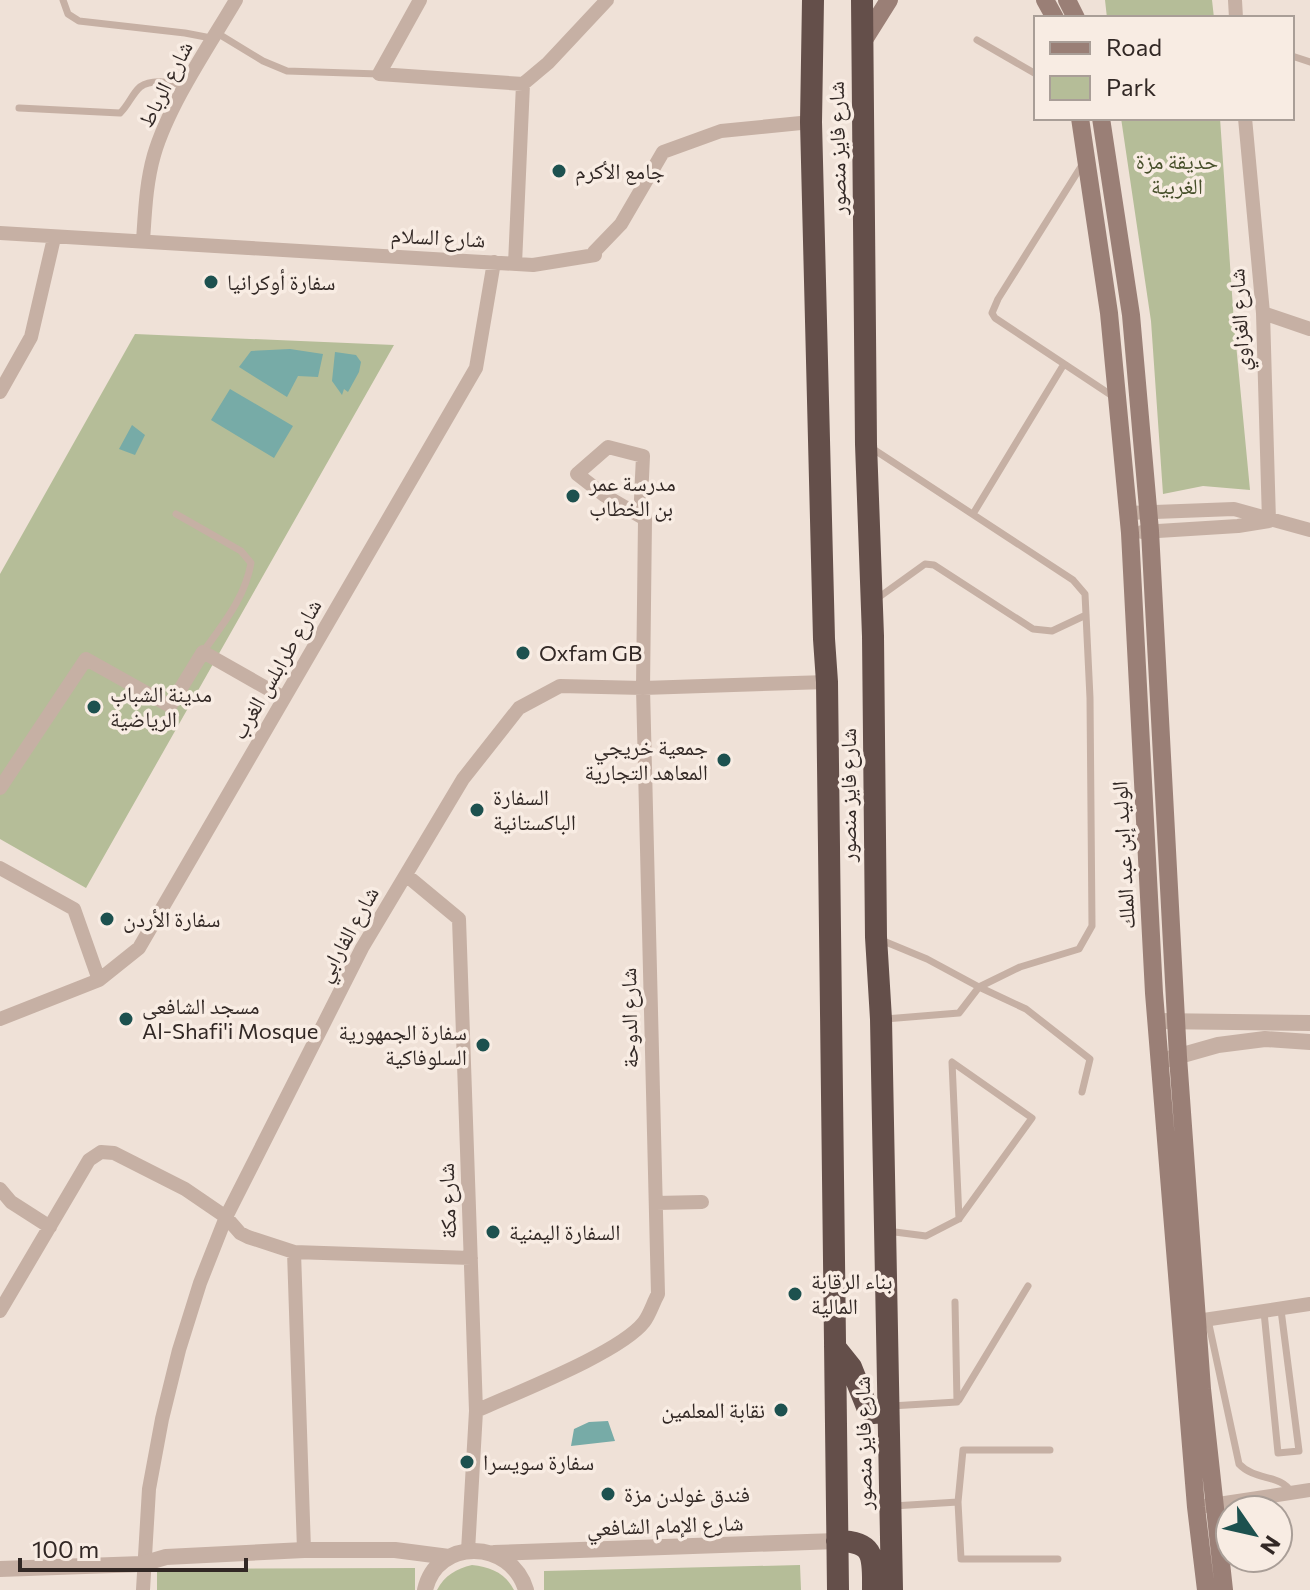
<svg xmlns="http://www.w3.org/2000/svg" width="1310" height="1590" font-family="Commissioner,'Noto Naskh Arabic',sans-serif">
<rect width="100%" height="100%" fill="#efe1d7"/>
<path fill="#b5bd98" d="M1105,0H1212L1214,18H1107Z
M1121,118H1220L1234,323L1250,490L1203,486L1163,494L1151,321Z
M135,334L394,345L86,888L0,839V574Z
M472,1565C491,1567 505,1573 514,1590H437C445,1575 456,1569 472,1565Z
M800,1565L801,1590H544V1571Z
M415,1568V1590H157V1569Z"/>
<path fill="#77aba7" d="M290,349L323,354L318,377L298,376L287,397L239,367L251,351Z
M335,352L356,355L361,362L359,372L348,392L344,389L342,395L332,381Z
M230,389L293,426L274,458L211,420Z
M132,425L145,435L135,455L119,449Z
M608,1421L615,1441L571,1446L574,1429L589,1422Z"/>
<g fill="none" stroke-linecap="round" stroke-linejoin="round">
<path stroke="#c6b0a4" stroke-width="7" d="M63,0L68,14L79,21L185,33L211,38
M217,33L263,61L287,71L379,74
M977,40L1036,74
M1292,56L1310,62
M19,108L120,113C128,106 132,94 140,87C153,78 171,83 185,85
M1082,165L998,299L992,313L995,318L1114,397
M870,447L1073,580L1085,594L1090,698L1092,926L1079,949L1020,967L979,987L927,959L881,940
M176,514L241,551L251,563C245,598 223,624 203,652
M973,514L1064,364
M875,600L925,564L934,565L1033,629L1052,631L1086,615
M885,1019L959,1013L979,987L1026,1009L1090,1059L1082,1092
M887,1231L926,1236L959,1219L1032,1118L952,1062L959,1219
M1264,1312L1278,1453L1299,1451L1281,1310
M1208,1320L1239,1464C1255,1481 1281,1474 1291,1492
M959,1400L1028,1286
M891,1406L957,1402L955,1302
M958,1502L963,1450H1050
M893,1506L958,1502L961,1559H1058"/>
<path stroke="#c6b0a4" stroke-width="14" d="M420,0L379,74L523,84
M1235,0L1236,18
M1245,118L1263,313L1269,521
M0,233L533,265L595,255L594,252L621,224L663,152L721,131L811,122
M143,241C145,212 146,183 154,155C169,104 209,46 236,0
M515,264L523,84L548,63L607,0
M1263,313L1310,329
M0,392L31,337L54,238
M1128,513L1234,509L1310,530
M1142,532L1238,526L1269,521
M0,788L86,659L170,706L203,652L284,698
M0,868L74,909L99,980
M406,875L459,919L476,1411L468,1551
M0,1019L99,980L139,948L476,368L494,262
M0,1189L11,1202L50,1227
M656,1203L702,1202
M294,1252L304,1550
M0,1311L89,1160L101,1152L114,1153L185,1189L226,1217L240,1233L248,1237L294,1252L471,1258
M1197,1321L1310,1304
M476,1411C515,1393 620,1353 644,1322C650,1314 653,1303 658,1294L643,688L645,519L641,499L643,456L608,447L577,474L604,495L645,519
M1205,1506L1310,1490
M143,1590L149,1489L162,1419L179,1350L200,1283L226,1217L362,948L463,779L519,708L560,686L643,688L827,682"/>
<path stroke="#c6b0a4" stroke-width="16" d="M1156,1021L1310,1023
M1165,1060L1218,1045L1265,1039L1310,1042
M494,1553L837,1541
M0,1569L142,1564L166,1557L304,1550H395L449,1557
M425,1590C437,1537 511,1539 526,1590"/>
<path stroke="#9a7f76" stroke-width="18" d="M1045,0L1055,18
M1067,0L1076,18
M862,43L889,0
M1080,118L1109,313L1130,533L1154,993L1196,1507L1206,1590
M1101,118L1131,315L1150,531L1178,1057L1202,1389L1224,1590"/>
<path stroke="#644f4a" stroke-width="22" d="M813,0L811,122L824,639L827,682L838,1590
M862,0L866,444L873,636L876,937L881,1019L892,1590
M835,1347L851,1367L867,1407L873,1413L882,1412L888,1406
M837,1541C876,1541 873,1558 873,1590"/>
</g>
<g fill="#1d514f" stroke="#f8ece3" stroke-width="3">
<circle cx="559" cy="171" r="8"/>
<circle cx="211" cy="282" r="8"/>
<circle cx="573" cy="496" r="8"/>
<circle cx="523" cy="653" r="8"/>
<circle cx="94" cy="707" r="8"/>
<circle cx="724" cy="760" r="8"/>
<circle cx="477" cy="810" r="8"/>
<circle cx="107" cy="919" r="8"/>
<circle cx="126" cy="1019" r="8"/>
<circle cx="483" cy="1045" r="8"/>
<circle cx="493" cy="1232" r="8"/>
<circle cx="795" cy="1294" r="8"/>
<circle cx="781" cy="1410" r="8"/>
<circle cx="467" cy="1462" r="8"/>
<circle cx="608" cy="1494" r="8"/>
</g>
<g text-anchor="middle" stroke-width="7" stroke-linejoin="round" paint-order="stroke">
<g font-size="22" fill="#322825" stroke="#f8ece3">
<text transform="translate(165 84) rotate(-63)" y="8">شارع الرباط</text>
<text transform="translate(837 148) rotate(-91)" y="8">شارع فايز منصور</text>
<text transform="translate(438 237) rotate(3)" y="8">شارع السلام</text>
<text transform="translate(1239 320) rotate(-93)" y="8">شارع الغزاوي</text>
<text transform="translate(276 669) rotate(-60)" y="8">شارع طرابلس الغرب</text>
<text transform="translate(848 795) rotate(-90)" y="8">شارع فايز منصور</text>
<text transform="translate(1123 855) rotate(-93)" y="8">الوليد إبن عبد الملك</text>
<text transform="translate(347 934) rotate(-61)" y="8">شارع الفارابي</text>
<text transform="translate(629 1018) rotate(-91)" y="8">شارع الدوحة</text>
<text transform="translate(447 1201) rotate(-92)" y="8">شارع مكة</text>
<text transform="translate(863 1443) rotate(-91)" y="8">شارع فايز منصور</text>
<text transform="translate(665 1525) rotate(-2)" y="8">شارع الإمام الشافعي</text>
</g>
<g font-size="22" fill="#464f2a" stroke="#f8ece3">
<text x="1177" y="169">حديقة مزة<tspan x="1177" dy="25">الغربية</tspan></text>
</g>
<g font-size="22" fill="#322825" stroke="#f8ece3" text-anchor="start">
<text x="575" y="179">جامع الأكرم</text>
<text x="227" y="290">سفارة أوكرانيا</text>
<text x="589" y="491">مدرسة عمر<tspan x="589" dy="25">بن الخطاب</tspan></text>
<text x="539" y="661">Oxfam GB</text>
<text x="110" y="702">مدينة الشباب<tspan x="110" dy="25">الرياضية</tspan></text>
<text x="708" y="755" text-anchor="end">جمعية خريجي<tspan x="708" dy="25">المعاهد التجارية</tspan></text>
<text x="493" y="805">السفارة<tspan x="493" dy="25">الباكستانية</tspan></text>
<text x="123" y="927">سفارة الأردن</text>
<text x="142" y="1014">مسجد الشافعي<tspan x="142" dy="25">Al-Shafi'i Mosque</tspan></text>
<text x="467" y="1040" text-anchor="end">سفارة الجمهورية<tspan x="467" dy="25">السلوفاكية</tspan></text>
<text x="509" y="1240">السفارة اليمنية</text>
<text x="811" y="1289">بناء الرقابة<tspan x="811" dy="25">المالية</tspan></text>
<text x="765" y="1418" text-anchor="end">نقابة المعلمين</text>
<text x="483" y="1470">سفارة سويسرا</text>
<text x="624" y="1502">فندق غولدن مزة</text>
</g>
</g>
<rect x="1034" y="16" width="260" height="104" fill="#f8ece3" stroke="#a99e97" stroke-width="2"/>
<rect x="1050" y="42" width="40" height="12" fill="#9a7f76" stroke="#a99e97" stroke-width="2"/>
<text x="1106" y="56" font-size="24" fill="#322825">Road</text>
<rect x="1050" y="76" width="40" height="24" fill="#b5bd98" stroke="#a99e97" stroke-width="2"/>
<text x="1106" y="96" font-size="24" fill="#322825">Park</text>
<g transform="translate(1254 1534) rotate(124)"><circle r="38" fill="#f8ece3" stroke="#a99e97" stroke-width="2"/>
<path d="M0-6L14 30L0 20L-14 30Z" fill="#1d514f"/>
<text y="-12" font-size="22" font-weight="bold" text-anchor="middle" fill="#322825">N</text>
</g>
<path d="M20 1558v12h226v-12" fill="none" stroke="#322825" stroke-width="4"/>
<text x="32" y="1558" font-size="24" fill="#322825" stroke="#f8ece3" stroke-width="6" paint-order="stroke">100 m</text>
</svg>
